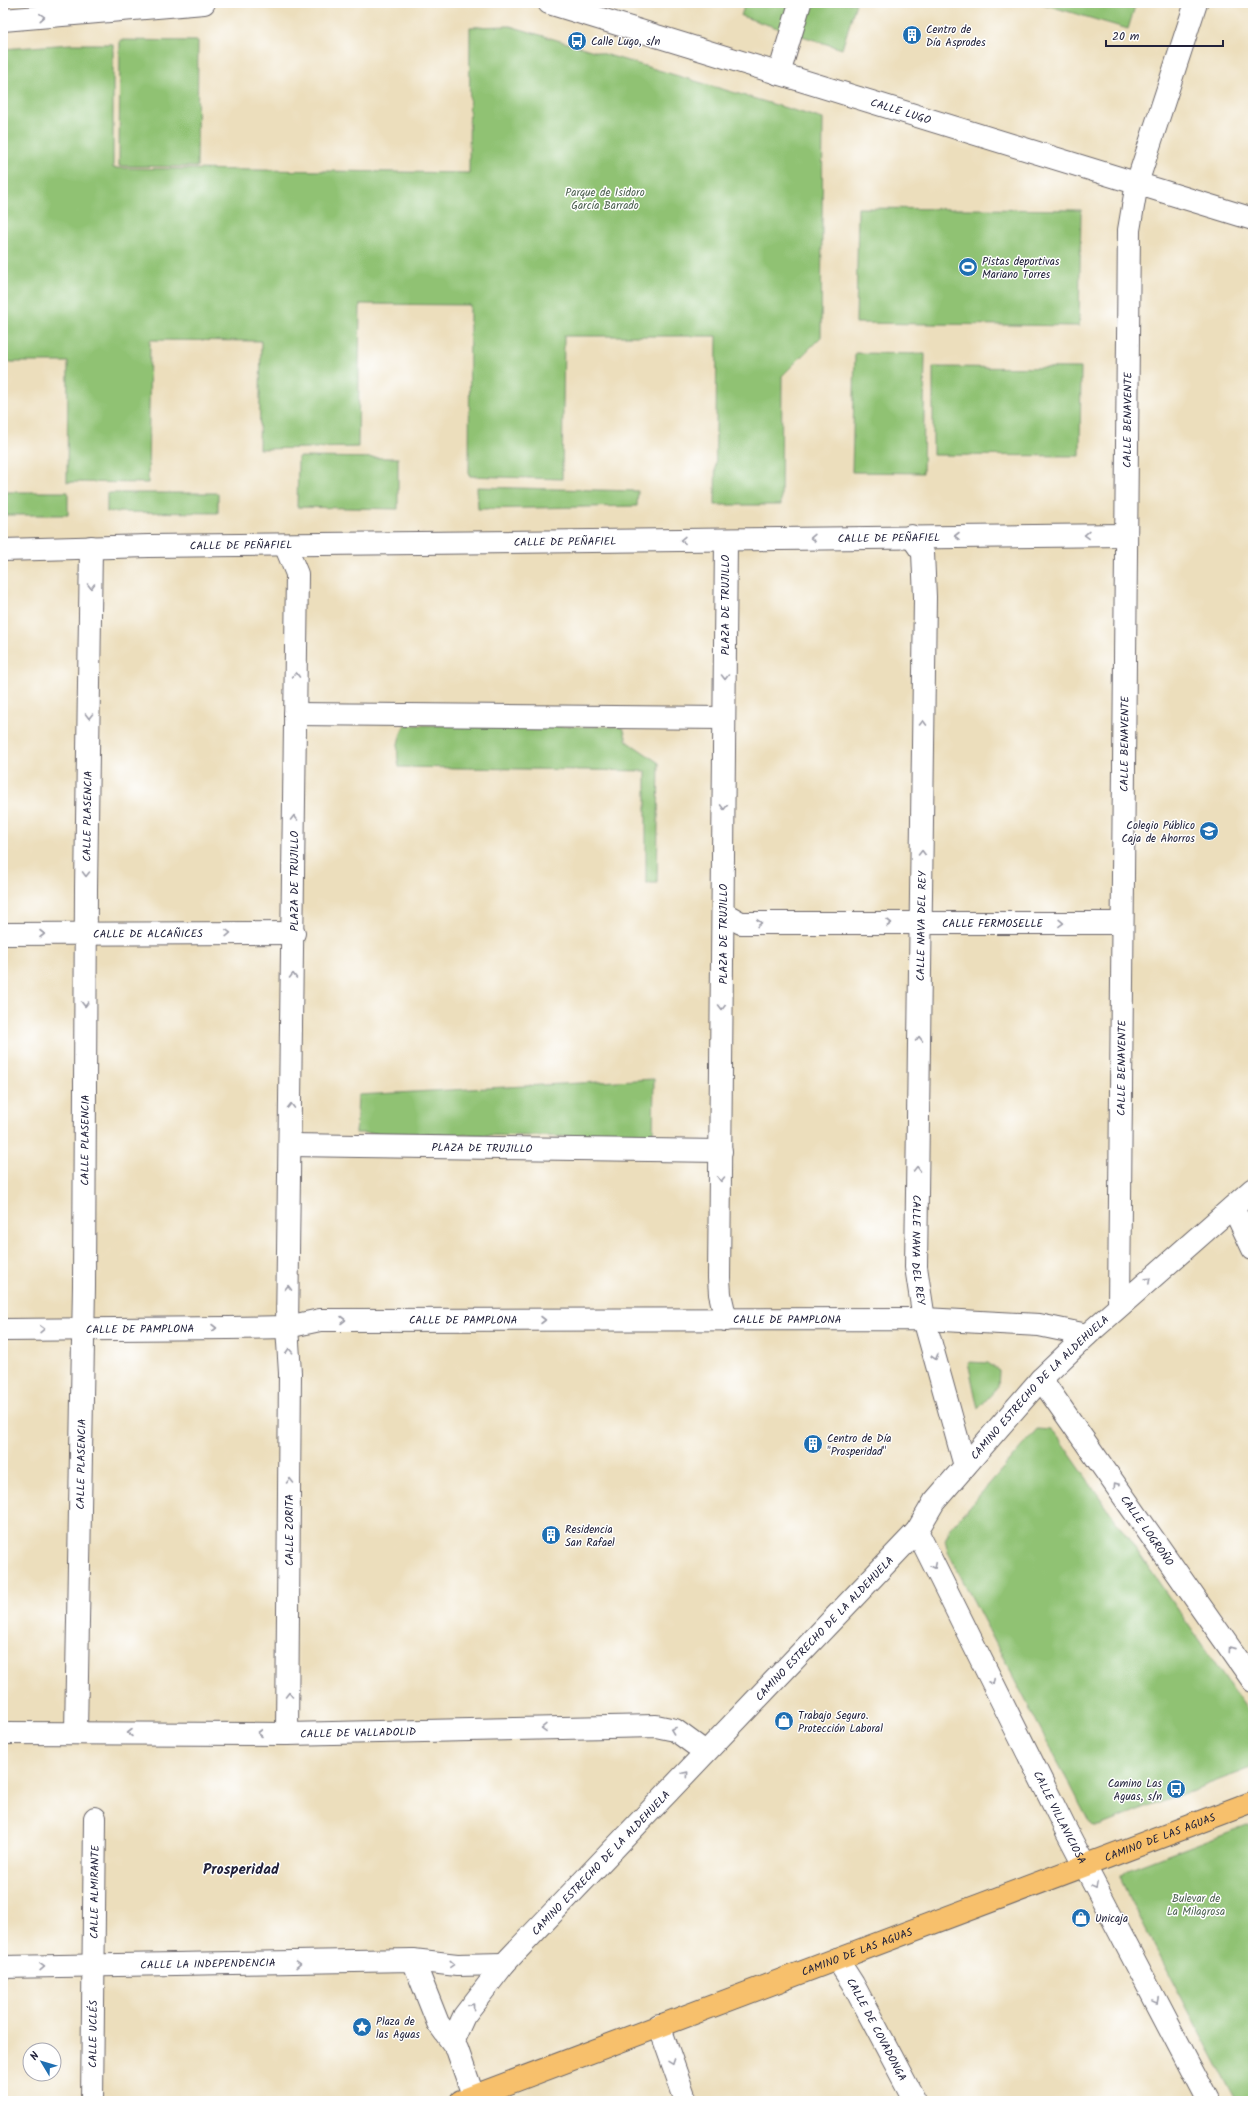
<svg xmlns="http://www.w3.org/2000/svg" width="1256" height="2104" font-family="Kalam,sans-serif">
<rect width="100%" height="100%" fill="#fff"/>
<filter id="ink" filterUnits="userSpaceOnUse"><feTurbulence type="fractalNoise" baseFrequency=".025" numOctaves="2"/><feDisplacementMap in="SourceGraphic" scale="8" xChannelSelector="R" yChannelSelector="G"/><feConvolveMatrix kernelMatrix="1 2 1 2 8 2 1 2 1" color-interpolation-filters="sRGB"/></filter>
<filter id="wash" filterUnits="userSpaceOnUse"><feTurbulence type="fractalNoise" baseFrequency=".012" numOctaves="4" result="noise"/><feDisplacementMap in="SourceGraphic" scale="16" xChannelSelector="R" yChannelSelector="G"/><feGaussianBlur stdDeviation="0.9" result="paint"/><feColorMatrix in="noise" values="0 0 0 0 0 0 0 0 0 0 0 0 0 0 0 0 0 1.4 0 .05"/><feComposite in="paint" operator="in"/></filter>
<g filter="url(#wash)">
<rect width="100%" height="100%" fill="#ecdebc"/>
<path fill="#90c273" stroke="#597257" d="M745,3H856L842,49L741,16Z
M1039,3H1136L1128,29Z
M510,26L823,119L821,337L782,376L781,505H715L717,336H564L562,479L469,476L470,305L360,304L358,447L259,449L261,341L150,340L148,483L67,482L68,362H3V49L71,44H113V168L469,173L470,27Z
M120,40L198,41L197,167L119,166Z
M858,208L1081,210L1079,326L856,323Z
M855,353L925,354L923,473L852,472Z
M933,367L1081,368L1080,456L933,455Z
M298,457L398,458V509L297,507Z
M477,487L638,491L637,506L478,509Z
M3,492H68V515H3Z
M107,493H218V513L107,512Z
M405,725L623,727L627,741L659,763L657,883H646V771L399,767C396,750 397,740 405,725Z
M654,1079L653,1138L356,1133L358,1095Z
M968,1362L988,1363L999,1371L998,1387L978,1409Z
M1037,1429L1050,1430L1060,1440L1253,1718V1767L1099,1826H1093L1088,1820L948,1552L945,1541L950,1529Z
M1247,1825L1253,1826V2101H1236L1129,1898L1122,1883L1121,1876L1128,1870Z"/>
</g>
<g filter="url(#ink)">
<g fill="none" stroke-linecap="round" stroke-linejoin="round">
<defs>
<g id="minor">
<path id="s1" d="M549,3L1253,219"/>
<path d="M3,20L204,3"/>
<path d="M779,74L800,3"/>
<path id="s2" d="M911,536L923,553L925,597L916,1267L924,1319L965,1466"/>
<path d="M726,540L719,1278L720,1294L726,1320"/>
<path d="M285,545L297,574L287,1327L290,1373L287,1734"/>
<path id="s3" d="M3,550L149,546L1126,535"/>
<path d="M295,714L724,718"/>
<path id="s4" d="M723,913L741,923H1122"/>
<path id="s5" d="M3,934L294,933"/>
<path id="s6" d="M290,1145L721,1151"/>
<path d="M1233,1207L1253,1249"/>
<path id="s7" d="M1119,1306L1129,230L1137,183L1196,3"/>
<path id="s8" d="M3,1330L228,1328L287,1327L320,1320L924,1319L1039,1325L1087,1335"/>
<path id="s9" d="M1041,1379L1253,1681"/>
<path id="s10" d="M917,1531L1065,1828L1208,2101"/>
<path id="s11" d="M76,1732L84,1286L86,889L91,547"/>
<path id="s12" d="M3,1733L287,1734L656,1726L675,1730L705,1752"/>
<path id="s13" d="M837,1959L853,1984L915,2101"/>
<path d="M413,1960L438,2023L457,2049L475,2101"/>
<path id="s14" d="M3,1967L413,1960L457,1965L504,1964"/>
<path d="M659,2025L686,2101"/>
<path id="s15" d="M453,2040L464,2016L504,1964L917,1531L934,1502L1041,1379L1087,1335L1253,1189"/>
<path id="s16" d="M92,2101L95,1818"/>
</g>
<g id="major">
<path id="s17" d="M461,2101L1253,1802"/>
</g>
</defs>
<use href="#minor" stroke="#696468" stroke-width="24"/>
<use href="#major" stroke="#696468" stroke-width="24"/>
<use href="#minor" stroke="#fff" stroke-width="22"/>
<use href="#major" stroke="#f7c06c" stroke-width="22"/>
</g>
<defs><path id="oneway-chevron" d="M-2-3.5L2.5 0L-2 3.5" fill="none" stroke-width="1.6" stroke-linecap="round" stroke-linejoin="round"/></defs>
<g stroke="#9c9ca7">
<use href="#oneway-chevron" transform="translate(42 17) rotate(-4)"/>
<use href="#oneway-chevron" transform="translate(1087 535) rotate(179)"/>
<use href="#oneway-chevron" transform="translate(957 536) rotate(180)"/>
<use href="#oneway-chevron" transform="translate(813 538) rotate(179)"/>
<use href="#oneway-chevron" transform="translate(683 540) rotate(179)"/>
<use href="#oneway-chevron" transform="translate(91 586) rotate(90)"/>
<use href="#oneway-chevron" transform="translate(296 675) rotate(-89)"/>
<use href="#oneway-chevron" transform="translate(725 677) rotate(90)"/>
<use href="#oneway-chevron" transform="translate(89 716) rotate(91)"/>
<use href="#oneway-chevron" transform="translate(923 723) rotate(-89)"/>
<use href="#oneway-chevron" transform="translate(724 807) rotate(91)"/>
<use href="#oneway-chevron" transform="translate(294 818) rotate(-90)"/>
<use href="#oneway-chevron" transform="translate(922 853) rotate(-89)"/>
<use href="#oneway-chevron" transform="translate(86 874) rotate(91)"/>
<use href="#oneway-chevron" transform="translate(759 923) rotate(-2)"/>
<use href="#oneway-chevron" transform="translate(889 923)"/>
<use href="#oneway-chevron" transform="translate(1061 923) rotate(1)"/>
<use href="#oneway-chevron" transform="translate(228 933) rotate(-1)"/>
<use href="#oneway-chevron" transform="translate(42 934)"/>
<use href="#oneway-chevron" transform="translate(293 976) rotate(-89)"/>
<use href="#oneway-chevron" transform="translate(85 1004) rotate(90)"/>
<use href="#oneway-chevron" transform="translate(722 1007) rotate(90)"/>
<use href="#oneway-chevron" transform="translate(919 1039) rotate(-89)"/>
<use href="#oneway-chevron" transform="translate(291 1106) rotate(-89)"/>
<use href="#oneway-chevron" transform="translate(917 1169) rotate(-89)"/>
<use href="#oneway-chevron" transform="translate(721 1179) rotate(91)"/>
<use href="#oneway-chevron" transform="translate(1148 1280) rotate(-42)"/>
<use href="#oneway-chevron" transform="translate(288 1288) rotate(-89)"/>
<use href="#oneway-chevron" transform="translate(343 1320)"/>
<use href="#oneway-chevron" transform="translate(543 1320)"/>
<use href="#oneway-chevron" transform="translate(214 1328)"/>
<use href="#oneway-chevron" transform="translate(42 1329) rotate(-1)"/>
<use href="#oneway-chevron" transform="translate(289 1351) rotate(-93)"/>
<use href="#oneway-chevron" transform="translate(935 1357) rotate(74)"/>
<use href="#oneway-chevron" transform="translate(290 1481) rotate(-90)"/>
<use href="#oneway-chevron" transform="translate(1116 1485) rotate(-125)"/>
<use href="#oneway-chevron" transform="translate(934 1566) rotate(64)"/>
<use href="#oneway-chevron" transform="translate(1231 1649) rotate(-125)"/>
<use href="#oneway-chevron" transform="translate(992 1682) rotate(63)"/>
<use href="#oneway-chevron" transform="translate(289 1695) rotate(-90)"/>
<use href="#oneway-chevron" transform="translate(544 1728) rotate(179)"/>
<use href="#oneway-chevron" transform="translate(673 1730) rotate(-160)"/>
<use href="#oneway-chevron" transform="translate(130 1733) rotate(-180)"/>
<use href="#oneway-chevron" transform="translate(260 1733) rotate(-180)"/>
<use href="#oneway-chevron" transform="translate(686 1774) rotate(-49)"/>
<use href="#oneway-chevron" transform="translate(1095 1886) rotate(62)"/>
<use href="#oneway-chevron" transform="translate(298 1964) rotate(-1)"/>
<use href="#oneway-chevron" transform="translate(452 1964) rotate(3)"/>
<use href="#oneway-chevron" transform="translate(42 1967) rotate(-1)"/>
<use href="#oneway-chevron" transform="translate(1156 2001) rotate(62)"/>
<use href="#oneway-chevron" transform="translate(472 2006) rotate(-53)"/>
<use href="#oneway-chevron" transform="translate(672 2062) rotate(70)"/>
</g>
</g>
<defs>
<symbol id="building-disc" viewBox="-11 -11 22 22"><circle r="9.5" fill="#1f6fb2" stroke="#fff"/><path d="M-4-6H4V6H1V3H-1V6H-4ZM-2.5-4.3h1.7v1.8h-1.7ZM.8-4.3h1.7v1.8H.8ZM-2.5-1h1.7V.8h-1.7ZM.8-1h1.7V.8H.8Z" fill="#fff"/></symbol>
<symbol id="bus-disc" viewBox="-11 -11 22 22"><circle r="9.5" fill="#1f6fb2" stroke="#fff"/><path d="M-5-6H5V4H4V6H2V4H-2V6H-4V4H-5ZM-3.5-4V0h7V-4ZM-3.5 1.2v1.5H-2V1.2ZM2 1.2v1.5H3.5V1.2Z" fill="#fff"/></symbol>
<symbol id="stadium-disc" viewBox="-11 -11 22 22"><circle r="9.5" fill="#1f6fb2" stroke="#fff"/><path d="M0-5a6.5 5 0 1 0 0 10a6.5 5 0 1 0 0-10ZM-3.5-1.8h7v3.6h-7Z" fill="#fff"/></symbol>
<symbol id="school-disc" viewBox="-11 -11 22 22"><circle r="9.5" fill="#1f6fb2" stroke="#fff"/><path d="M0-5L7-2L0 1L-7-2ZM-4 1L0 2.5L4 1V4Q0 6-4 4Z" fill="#fff"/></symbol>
<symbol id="shop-disc" viewBox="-11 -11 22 22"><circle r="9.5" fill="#1f6fb2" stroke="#fff"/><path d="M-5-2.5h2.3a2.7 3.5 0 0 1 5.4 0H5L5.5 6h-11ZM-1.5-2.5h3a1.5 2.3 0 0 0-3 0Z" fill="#fff"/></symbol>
<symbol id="sight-disc" viewBox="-11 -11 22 22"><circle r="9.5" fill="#1f6fb2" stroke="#fff"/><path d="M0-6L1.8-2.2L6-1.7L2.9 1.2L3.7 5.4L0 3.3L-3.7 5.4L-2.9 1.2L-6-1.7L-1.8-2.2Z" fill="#fff"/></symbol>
</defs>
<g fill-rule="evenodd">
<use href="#building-disc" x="901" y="24" width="22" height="22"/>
<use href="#bus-disc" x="566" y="30" width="22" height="22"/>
<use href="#stadium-disc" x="957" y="256" width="22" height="22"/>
<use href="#school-disc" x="1198" y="820" width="22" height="22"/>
<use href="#building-disc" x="802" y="1433" width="22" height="22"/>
<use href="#building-disc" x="540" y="1524" width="22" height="22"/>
<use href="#shop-disc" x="773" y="1710" width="22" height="22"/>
<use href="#bus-disc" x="1165" y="1778" width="22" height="22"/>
<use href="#shop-disc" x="1070" y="1907" width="22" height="22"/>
<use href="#sight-disc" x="351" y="2016" width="22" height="22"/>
</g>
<g text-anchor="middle" stroke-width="3" stroke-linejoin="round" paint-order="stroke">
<g font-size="11" fill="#22223b" stroke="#fff" text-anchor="start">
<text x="926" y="33">Centro de<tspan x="926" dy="13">Día Asprodes</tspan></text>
<text x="591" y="45">Calle Lugo, s/n</text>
<text x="982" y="265">Pistas deportivas<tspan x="982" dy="13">Mariano Torres</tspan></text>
<text x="1195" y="829" text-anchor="end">Colegio Público<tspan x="1195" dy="13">Caja de Ahorros</tspan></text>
<text x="827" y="1442">Centro de Día<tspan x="827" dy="13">"Prosperidad"</tspan></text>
<text x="565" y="1533">Residencia<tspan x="565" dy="13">San Rafael</tspan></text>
<text x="798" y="1719">Trabajo Seguro.<tspan x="798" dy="13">Protección Laboral</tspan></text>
<text x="1162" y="1787" text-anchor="end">Camino Las<tspan x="1162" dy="13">Aguas, s/n</tspan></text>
<text x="1095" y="1922">Unicaja</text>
<text x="376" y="2025">Plaza de<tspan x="376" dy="13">las Aguas</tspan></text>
</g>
<g font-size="11" fill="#22223b" stroke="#fff">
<text dy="4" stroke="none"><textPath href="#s1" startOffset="368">CALLE LUGO</textPath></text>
<text dy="4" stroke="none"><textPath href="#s7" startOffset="886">CALLE BENAVENTE</textPath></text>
<text dy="4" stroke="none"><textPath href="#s3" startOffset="886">CALLE DE PEÑAFIEL</textPath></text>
<text dy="4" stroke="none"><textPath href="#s3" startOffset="562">CALLE DE PEÑAFIEL</textPath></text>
<text dy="4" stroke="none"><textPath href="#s3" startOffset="238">CALLE DE PEÑAFIEL</textPath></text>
<text transform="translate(725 605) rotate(-90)" y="4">PLAZA DE TRUJILLO</text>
<text dy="4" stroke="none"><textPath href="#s7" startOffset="562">CALLE BENAVENTE</textPath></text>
<text dy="4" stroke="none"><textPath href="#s11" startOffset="916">CALLE PLASENCIA</textPath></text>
<text transform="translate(294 881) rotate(-90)" y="4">PLAZA DE TRUJILLO</text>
<text dy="4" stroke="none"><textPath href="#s4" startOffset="272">CALLE FERMOSELLE</textPath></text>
<text transform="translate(921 926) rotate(-89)" y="4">CALLE NAVA DEL REY</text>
<text dy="4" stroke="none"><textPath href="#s5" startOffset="145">CALLE DE ALCAÑICES</textPath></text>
<text transform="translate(723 934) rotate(-90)" y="4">PLAZA DE TRUJILLO</text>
<text dy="4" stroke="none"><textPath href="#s7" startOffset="238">CALLE BENAVENTE</textPath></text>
<text dy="4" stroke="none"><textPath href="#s11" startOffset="592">CALLE PLASENCIA</textPath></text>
<text dy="4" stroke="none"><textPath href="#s6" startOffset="192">PLAZA DE TRUJILLO</textPath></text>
<text dy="4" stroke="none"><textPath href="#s2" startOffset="718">CALLE NAVA DEL REY</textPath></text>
<text dy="4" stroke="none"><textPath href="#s8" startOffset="461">CALLE DE PAMPLONA</textPath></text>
<text dy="4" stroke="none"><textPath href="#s8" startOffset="785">CALLE DE PAMPLONA</textPath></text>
<text dy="4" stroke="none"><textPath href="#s8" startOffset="137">CALLE DE PAMPLONA</textPath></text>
<text dy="4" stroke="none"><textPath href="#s15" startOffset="880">CAMINO ESTRECHO DE LA ALDEHUELA</textPath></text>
<text dy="4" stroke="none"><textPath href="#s11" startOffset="268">CALLE PLASENCIA</textPath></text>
<text transform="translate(289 1530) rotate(-90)" y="4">CALLE ZORITA</text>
<text dy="4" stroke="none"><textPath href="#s9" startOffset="185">CALLE LOGROÑO</textPath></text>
<text dy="4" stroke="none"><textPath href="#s15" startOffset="556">CAMINO ESTRECHO DE LA ALDEHUELA</textPath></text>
<text dy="4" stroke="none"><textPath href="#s12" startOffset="355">CALLE DE VALLADOLID</textPath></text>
<text dy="4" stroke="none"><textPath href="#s10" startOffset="320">CALLE VILLAVICIOSA</textPath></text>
<text dy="4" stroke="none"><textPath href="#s17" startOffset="747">CAMINO DE LAS AGUAS</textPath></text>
<text dy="4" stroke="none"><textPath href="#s15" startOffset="232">CAMINO ESTRECHO DE LA ALDEHUELA</textPath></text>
<text dy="4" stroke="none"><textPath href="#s16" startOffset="209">CALLE ALMIRANTE</textPath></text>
<text dy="4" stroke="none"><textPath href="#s17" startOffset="423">CAMINO DE LAS AGUAS</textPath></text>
<text dy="4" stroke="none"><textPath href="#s14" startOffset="205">CALLE LA INDEPENDENCIA</textPath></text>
<text dy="4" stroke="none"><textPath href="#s13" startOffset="81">CALLE DE COVADONGA</textPath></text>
<text dy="4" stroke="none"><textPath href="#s16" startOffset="67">CALLE UCLÉS</textPath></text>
</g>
<g font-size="11" fill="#4e6251" stroke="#fff">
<text x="605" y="196">Parque de Isidoro<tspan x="605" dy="13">García Barrado</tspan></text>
<text x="1196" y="1902">Bulevar de<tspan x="1196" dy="13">La Milagrosa</tspan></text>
</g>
<g font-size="15" font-weight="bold" fill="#22223b" stroke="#fff">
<text x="241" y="1874">Prosperidad</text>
</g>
</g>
<rect width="1256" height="2104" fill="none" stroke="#fff" stroke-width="16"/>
<g transform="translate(42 2062) rotate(308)"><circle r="19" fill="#ffffff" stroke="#a7a7b1"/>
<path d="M0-3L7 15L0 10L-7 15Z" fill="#1f6fb2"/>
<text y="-6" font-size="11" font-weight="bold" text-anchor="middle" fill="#22223b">N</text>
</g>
<path d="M1106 40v6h117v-6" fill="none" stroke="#22223b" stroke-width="2"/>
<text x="1112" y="40" font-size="12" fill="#22223b" stroke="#ffffff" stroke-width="3" paint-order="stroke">20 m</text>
</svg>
